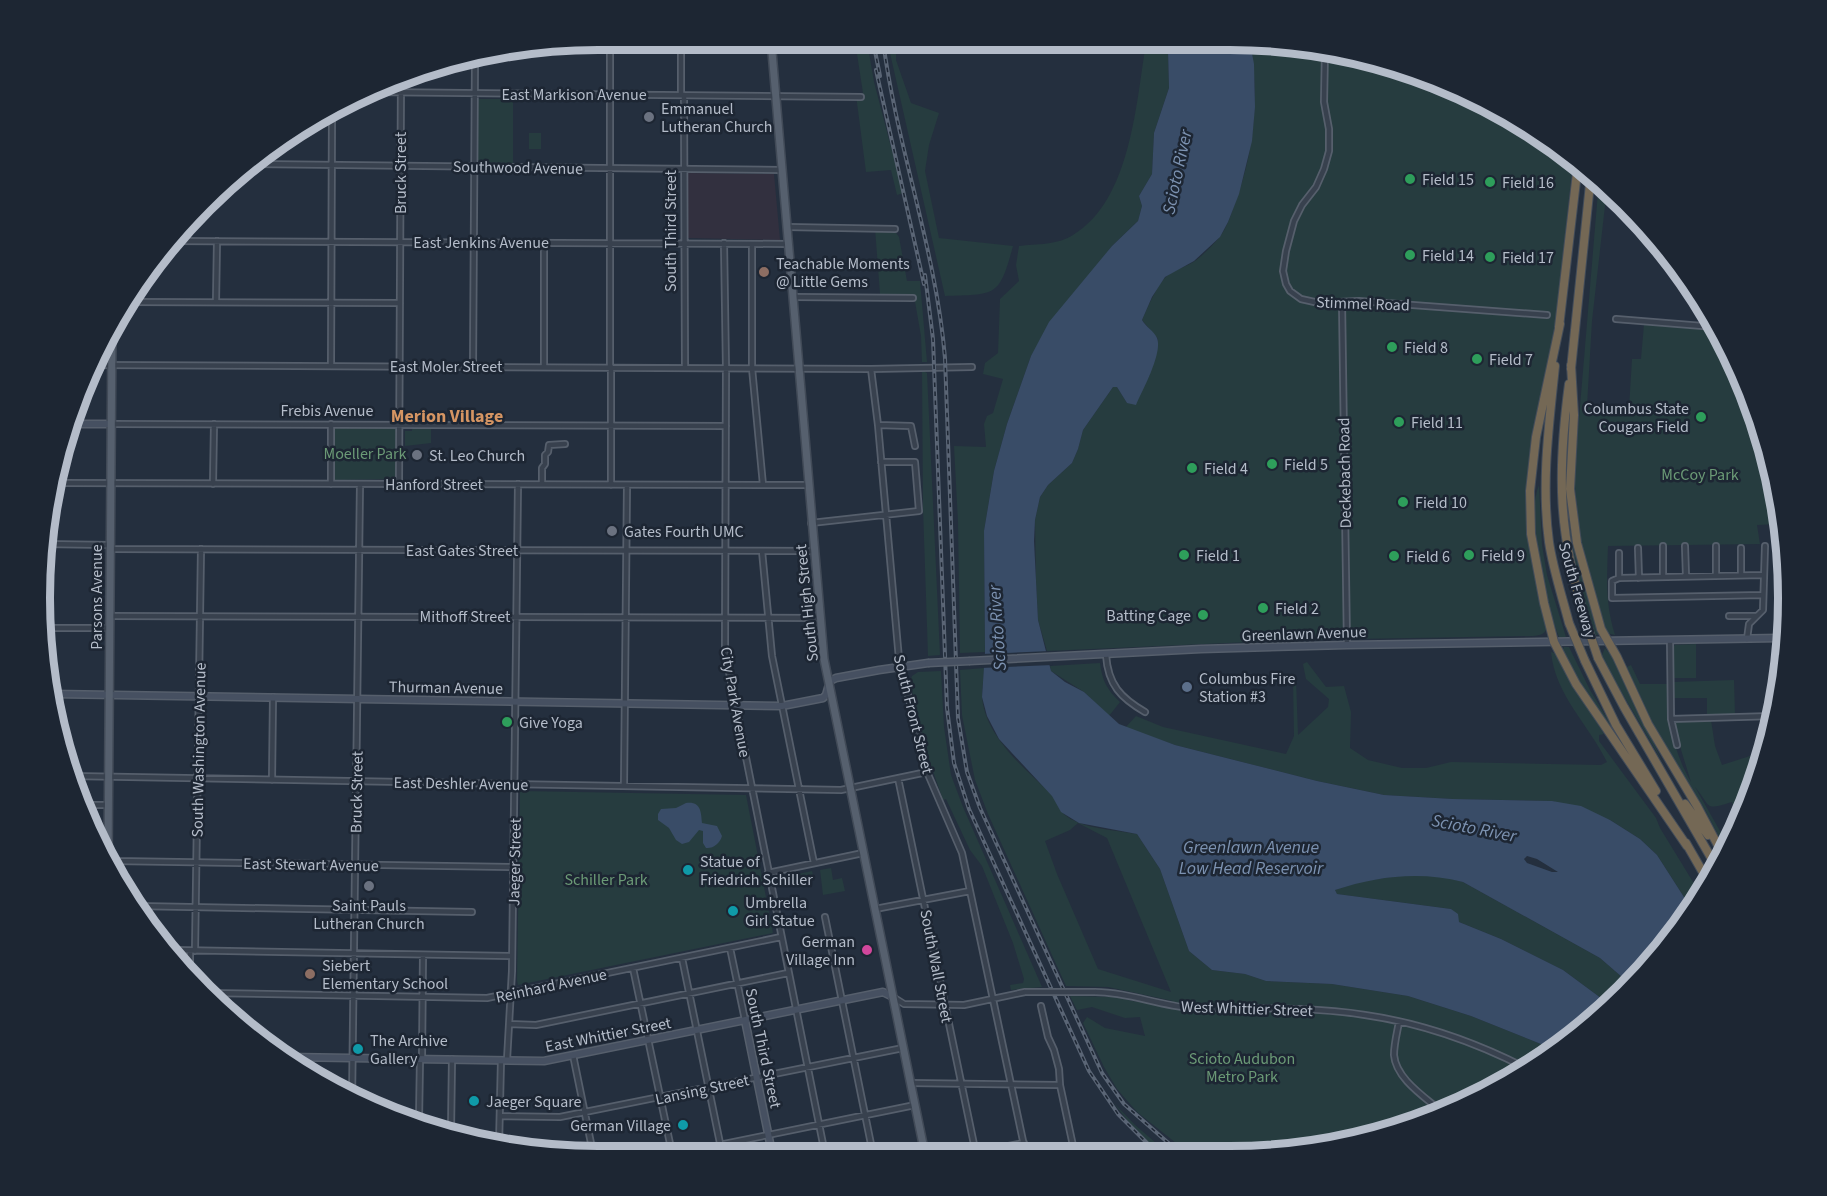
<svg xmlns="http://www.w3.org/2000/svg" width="1827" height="1196" font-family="'Source Sans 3',sans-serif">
<rect width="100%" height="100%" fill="#242f3e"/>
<path fill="#32303f" d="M687,173L774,174L780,240L688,238Z"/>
<path fill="#263c3f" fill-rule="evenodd" d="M855,41H867L874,82L903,193L897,195L891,170L866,172L856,95L863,93Z
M889,41H896V60L911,103L939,113L929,145L925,171L939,238L1013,246C999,298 996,294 945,296L890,53Z
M1146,43H1171L1168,51L1169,88L1154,133L1152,174L1139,196L1142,206L1138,221L1112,246L1031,356L1007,424L994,471L984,531L985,652L960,653L958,522L954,446L986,447L984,424L987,416L993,413L1003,379L983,374L985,363L998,353L1000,299L1019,281L1016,265L1019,246C1036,244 1058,245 1073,235C1131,200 1136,103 1146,43Z
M1250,43L1302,44L1476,97L1573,161L1556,321C1549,356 1548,391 1543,426C1540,449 1534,471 1531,494C1526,539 1535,582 1547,626C1546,635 1540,635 1533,636L1295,640L1047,651L1038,620L1036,581L1035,520L1040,497L1048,485L1072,463L1078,449L1083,430L1113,387H1117L1127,403L1149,376L1158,339L1142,320C1147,309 1158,283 1167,276C1175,269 1186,267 1195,261C1203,255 1212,246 1218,239C1226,230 1230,217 1234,206C1254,154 1260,98 1250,43Z
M477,99H513V163L477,162Z
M529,133H541V149H529Z
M1599,180L1607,188L1592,321L1587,406L1629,408L1632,359H1641L1644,324L1717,329L1731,351L1769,454L1781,524L1757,525L1760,544L1608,546C1607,579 1605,603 1615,635L1607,633L1603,628L1581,551L1574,478Z
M875,228L894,230L899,237L907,281H920L927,362H922L921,336L914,296L909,294H880Z
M922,370L927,373L940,655L928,656L923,508Z
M335,427H392L396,429V479L333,480V431Z
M412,429H431V443L405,446V431H412Z
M1539,485L1542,545L1547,575L1566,637H1559C1545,600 1524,523 1539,485Z
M1566,513L1597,625L1598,635H1592L1574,580Z
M1696,644V678H1673V647L1675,645Z
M1564,647H1569L1590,690L1628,753L1586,697L1562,651Z
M1605,648L1614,659L1663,763L1601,657Z
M1551,652L1554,653L1604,734L1599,735V741L1656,818L1660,828L1701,895L1691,908L1657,855L1640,839L1610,820L1552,801L1453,799L1384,795L1317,781L1175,745L1125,728L1136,716L1163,727L1286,754L1294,736L1293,680L1296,679L1298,735L1328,707L1329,699L1306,679L1303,664L1307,662L1326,687L1344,686L1351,712L1350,748L1368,760L1402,768H1426L1451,762L1601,765L1607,762C1589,725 1555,695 1551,652Z
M1100,663C1102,680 1107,690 1120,702L1109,716L1084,692L1051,671L1050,666Z
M1631,665L1640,684H1668C1669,722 1672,749 1691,782L1674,727L1677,720H1711L1715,746L1722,765L1753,755L1760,772L1746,805L1741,806L1743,812L1738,823L1732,802C1703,811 1712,807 1695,787L1728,845L1726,850L1705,810L1655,729L1627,667Z
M984,668C984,677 982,687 982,696C984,735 1024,768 1050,793C1062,806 1056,813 1077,822C1093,829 1119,831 1137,834L1160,869L1189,951L1212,970L1245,974L1266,981L1332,984L1408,996L1471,1016L1556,1050L1476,1099L1373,1138L1265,1156L1191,1155L1137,1112L1117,1089L1104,1067L1083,1023L1087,1017L1105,1028L1145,1036L1140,1017L1125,1018L1092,1007L1077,1010L1070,996L1115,997L1137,1002L1173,1001L1108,987L1066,986L988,814L975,780L962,715L960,670ZM1078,823L1107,838L1171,992L1098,969L1057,874L1045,841L1070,830Z
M941,671L944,727L951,775L963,807L1042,987L1011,990L1010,985L1023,983L1024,979L1013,943L982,866L970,850L946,799L943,800L924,745L910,681L912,676L918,672Z
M1734,680L1735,715L1707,718V698H1673L1672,682Z
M520,791L746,795L773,933L518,985L517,980Z
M831,868L833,880L842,878L845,891L823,895L820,870Z
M812,871L814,879L790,884L789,876Z
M1407,875L1441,876L1463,882L1600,958L1630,984L1609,1004L1563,970L1501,939L1459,922L1451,909L1337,894L1335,890L1363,881Z
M1113,1102L1135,1125L1170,1155H1163L1134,1129Z"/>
<path fill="#394c67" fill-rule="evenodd" d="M1171,43H1250L1254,64L1255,107L1252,141L1239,194L1228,222L1220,237L1194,261L1165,277L1152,297L1142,320C1146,327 1154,331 1157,338C1163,353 1142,391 1136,405L1127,403L1117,387H1113L1083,430L1078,449L1072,463L1048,485L1040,497L1035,520L1034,541L1038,620L1051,671L1065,682L1084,692L1119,724L1175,745L1317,781L1384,795L1453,799L1552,801L1581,806L1610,820L1640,839L1657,855L1691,908L1649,967L1630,984L1600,958L1463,882C1420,871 1378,876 1335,890L1337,894L1451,909L1458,914L1459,922L1501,939L1563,970L1609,1004L1569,1042L1556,1050L1471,1016L1408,996L1332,984L1266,981L1245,974L1212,970L1189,951L1160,869L1137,834L1079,823L1061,812L1052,796L999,739L987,716L982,697L985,652L984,531L994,471L1007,424L1031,356L1049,322L1112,246L1138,221L1142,206L1139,196L1152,174L1154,133L1169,88L1168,51ZM1527,856L1537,859L1558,872H1552L1527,863L1524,859Z
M686,803C701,801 701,812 702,823L717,826L722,836C720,843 713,849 706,848L703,843V831L699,830L689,842L682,844L676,840L669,828L658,820V814L661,809L676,808Z"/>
<path fill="#242f3e" d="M1050,651L1053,665L981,668L982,654Z"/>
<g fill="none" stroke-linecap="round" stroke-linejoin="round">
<defs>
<path id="street" d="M1325,51L1324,102L1329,129V151L1324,169L1316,187L1302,205L1294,221L1286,251L1283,271L1286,284L1290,291L1301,299L1319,303L1359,301L1547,315
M372,92L861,97
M681,95V40
M684,95L685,367
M255,164L782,170
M787,227L895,229
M173,241L789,244
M724,243L726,368L725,652L825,1154
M752,244V368L763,485
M794,297L913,298
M129,302L400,303
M216,302L217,241
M1342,302L1347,645
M1616,319L1715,327
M92,365L871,369L972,367
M331,366L332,111
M473,367L475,59
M544,367V242
M610,367V39
M611,367V485
M871,369L878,425L899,659L927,772L962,853L1026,1155
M111,424L726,426
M331,424V484
M878,425L911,426L915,446
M58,483L809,485
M213,484L214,424
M399,484L401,77
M542,484V468L545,464V455L548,452L549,445L565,444
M811,523L919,511L915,462H881
M44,544L110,545
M1663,546V577
M1685,546L1686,576
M1716,546V576
M1638,548L1639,578
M1741,548V575
M110,549L813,551
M762,551L772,656L814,863
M1619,553V578
M41,567V558
M1619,578L1612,581V598L1763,595
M1619,578L1763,575
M110,616L820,618
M1729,616H1756
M47,628H110
M1747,639L1749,624L1763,610L1765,546
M1670,640L1671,719L1677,745
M1106,655C1108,685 1121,698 1145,712
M1780,684L1781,638
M1671,719L1773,716
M72,776L841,790L927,772
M898,778L976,1154
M272,780L273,697
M624,786L627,485
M84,805H108
M106,858L115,861L513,867
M768,873L863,853
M137,906L472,912
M875,909L970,891
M825,917L873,1154
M730,948L745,1020
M174,950L512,956
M195,951L201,549
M682,958L722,1153
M633,968L672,1153
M190,970V951
M1095,992C1127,992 1158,1005 1190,1008C1248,1009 1308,1006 1365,1015C1421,1023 1475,1042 1526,1068
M209,993L487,998L781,937
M893,997L904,1004L964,1005L1025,992
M1041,1006L1048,1037L1054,1050L1059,1069L1060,1085L1075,1155
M1399,1022C1397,1033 1394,1044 1394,1055C1396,1079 1425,1097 1442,1112
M509,1024L536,1025L788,973
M573,1055L593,1153
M422,1059L423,955
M507,1060L512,971L518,484
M910,1083L1060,1085
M352,1100L360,484
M500,1116L560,1117L903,1048
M419,1120L420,1059
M451,1130L452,1059
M499,1145L501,1060
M680,1153L915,1105
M968,1154L1024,1143"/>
<path id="secondary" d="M72,424H111
M970,661L1201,649L1347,645L1784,638
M53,694L782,706L823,698L826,695L830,681L836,678L879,670L928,663
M745,1020L772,1153
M287,1057L544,1061L883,992L893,997"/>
<path id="primary" d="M771,40L824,659L925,1154
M108,863L112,332"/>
<path id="highway" d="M1560,324L1536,437L1530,491L1531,534L1544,603L1554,642L1576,684L1687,846
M1559,327L1578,164
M1571,365L1574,415L1570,489L1577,543L1601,629L1617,657L1648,724L1697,806L1723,855
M1555,366C1549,425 1541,483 1549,542C1553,569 1562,596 1569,623
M1571,369L1591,174
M1569,384C1557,474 1558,534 1586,622
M1598,658L1624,707L1717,868
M1585,661L1616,725L1656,791
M1685,804L1708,835
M1686,843L1709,883"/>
</defs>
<use href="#street" stroke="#565f6c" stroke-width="8"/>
<use href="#secondary" stroke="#565f6c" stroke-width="9"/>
<use href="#primary" stroke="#414a57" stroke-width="10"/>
<use href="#highway" stroke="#434c59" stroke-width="10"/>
<use href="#street" stroke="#38414e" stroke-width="4.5"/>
<use href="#secondary" stroke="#465061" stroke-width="6"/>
<use href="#primary" stroke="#56606e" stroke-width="7"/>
<use href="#highway" stroke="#746855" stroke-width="8"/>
<defs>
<path id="rail" d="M873,41L880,76
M883,41C897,148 936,250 945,358L958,718L967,772L980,808L1102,1073L1124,1104L1182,1155
M876,70L924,284
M925,275L933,339L947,708L954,763L969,809L1089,1071L1118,1114L1159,1155"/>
</defs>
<use href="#rail" stroke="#5a6575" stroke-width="4"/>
<use href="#rail" stroke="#1d2633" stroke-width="1.5" stroke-dasharray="4.5" stroke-linecap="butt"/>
<defs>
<path id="street-bridge" d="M1025,992H1095"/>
<path id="secondary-bridge" d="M928,663L970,661"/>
<path id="highway-bridge" d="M1586,622L1598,658
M1569,623L1585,661"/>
</defs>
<use href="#street-bridge" stroke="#565f6c" stroke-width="8" stroke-linecap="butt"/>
<use href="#secondary-bridge" stroke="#565f6c" stroke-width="9" stroke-linecap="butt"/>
<use href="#highway-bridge" stroke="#434c59" stroke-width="10" stroke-linecap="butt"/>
<use href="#street-bridge" stroke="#38414e" stroke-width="4.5"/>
<use href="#secondary-bridge" stroke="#465061" stroke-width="6"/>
<use href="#highway-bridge" stroke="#746855" stroke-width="8"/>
</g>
<g fill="#6b7280" stroke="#1d2633" stroke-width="2">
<circle cx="649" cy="117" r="6"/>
<circle cx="417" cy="455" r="6"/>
<circle cx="612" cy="531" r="6"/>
<circle cx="369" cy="886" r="6"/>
</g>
<g fill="#2e9e5b" stroke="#1d2633" stroke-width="2">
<circle cx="1410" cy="179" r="6"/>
<circle cx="1490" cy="182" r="6"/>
<circle cx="1410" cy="255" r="6"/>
<circle cx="1490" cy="257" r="6"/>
<circle cx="1392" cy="347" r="6"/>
<circle cx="1477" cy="359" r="6"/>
<circle cx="1701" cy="417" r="6"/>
<circle cx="1399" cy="422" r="6"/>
<circle cx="1272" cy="464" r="6"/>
<circle cx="1192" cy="468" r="6"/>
<circle cx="1403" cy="502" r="6"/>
<circle cx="1184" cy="555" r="6"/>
<circle cx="1469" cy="555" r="6"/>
<circle cx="1394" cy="556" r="6"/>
<circle cx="1263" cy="608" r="6"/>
<circle cx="1203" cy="615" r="6"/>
<circle cx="507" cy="722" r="6"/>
</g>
<g fill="#8d6e63" stroke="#1d2633" stroke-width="2">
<circle cx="764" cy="272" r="6"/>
<circle cx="310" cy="974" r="6"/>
</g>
<circle fill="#5c6f8a" stroke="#1d2633" stroke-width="2" cx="1187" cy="687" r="6"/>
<g fill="#0f9aa8" stroke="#1d2633" stroke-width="2">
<circle cx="688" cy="870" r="6"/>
<circle cx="733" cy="911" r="6"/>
<circle cx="358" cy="1049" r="6"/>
<circle cx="474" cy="1101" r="6"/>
<circle cx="683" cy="1125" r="6"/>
</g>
<circle fill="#d1479c" stroke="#1d2633" stroke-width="2" cx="867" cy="950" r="6"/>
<g text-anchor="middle" stroke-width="5" stroke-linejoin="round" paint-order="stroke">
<g font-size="16" fill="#b4bcc9" stroke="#1d2633">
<text x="574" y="100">East Markison Avenue</text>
<text transform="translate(518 167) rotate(1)" y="6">Southwood Avenue</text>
<text transform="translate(400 173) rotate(-90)" y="6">Bruck Street</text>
<text transform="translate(670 231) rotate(-90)" y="6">South Third Street</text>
<text x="481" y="248">East Jenkins Avenue</text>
<text transform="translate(1363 303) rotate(2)" y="6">Stimmel Road</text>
<text x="446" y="372">East Moler Street</text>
<text x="327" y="416">Frebis Avenue</text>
<text transform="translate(1344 473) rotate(-91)" y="6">Deckebach Road</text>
<text x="434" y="490">Hanford Street</text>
<text x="462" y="556">East Gates Street</text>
<text transform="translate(1578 590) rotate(74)" y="6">South Freeway</text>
<text transform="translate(96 597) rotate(-90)" y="6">Parsons Avenue</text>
<text transform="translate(806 603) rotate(-96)" y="6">South High Street</text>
<text x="465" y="622">Mithoff Street</text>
<text transform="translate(1304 633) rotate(-2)" y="6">Greenlawn Avenue</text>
<text transform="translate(446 687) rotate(1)" y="6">Thurman Avenue</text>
<text transform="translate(736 702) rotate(80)" y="6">City Park Avenue</text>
<text transform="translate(914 714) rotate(76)" y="6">South Front Street</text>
<text transform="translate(198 750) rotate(-89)" y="6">South Washington Avenue</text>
<text transform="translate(461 783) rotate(1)" y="6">East Deshler Avenue</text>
<text transform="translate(356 792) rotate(-89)" y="6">Bruck Street</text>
<text transform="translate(514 862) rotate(-89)" y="6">Jaeger Street</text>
<text transform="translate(311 864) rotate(1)" y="6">East Stewart Avenue</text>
<text transform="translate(937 966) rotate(79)" y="6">South Wall Street</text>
<text transform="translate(551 985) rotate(-12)" y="6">Reinhard Avenue</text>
<text transform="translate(1247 1008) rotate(2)" y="6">West Whittier Street</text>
<text transform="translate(608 1034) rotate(-11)" y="6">East Whittier Street</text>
<text transform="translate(764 1048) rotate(78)" y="6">South Third Street</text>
<text transform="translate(702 1089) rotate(-12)" y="6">Lansing Street</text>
</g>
<g font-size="16" fill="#b4bcc9" stroke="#1d2633" text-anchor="start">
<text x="661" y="114">Emmanuel<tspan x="661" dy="18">Lutheran Church</tspan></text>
<text x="1422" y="185">Field 15</text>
<text x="1502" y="188">Field 16</text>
<text x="1422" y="261">Field 14</text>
<text x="1502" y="263">Field 17</text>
<text x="776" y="269">Teachable Moments<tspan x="776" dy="18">@ Little Gems</tspan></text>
<text x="1404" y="353">Field 8</text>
<text x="1489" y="365">Field 7</text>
<text x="1689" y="414" text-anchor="end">Columbus State<tspan x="1689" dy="18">Cougars Field</tspan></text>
<text x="1411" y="428">Field 11</text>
<text x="429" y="461">St. Leo Church</text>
<text x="1284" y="470">Field 5</text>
<text x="1204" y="474">Field 4</text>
<text x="1415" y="508">Field 10</text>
<text x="624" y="537">Gates Fourth UMC</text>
<text x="1196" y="561">Field 1</text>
<text x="1481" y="561">Field 9</text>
<text x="1406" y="562">Field 6</text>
<text x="1275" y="614">Field 2</text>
<text x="1191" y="621" text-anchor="end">Batting Cage</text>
<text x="1199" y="684">Columbus Fire<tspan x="1199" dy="18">Station #3</tspan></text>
<text x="519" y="728">Give Yoga</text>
<text x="700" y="867">Statue of<tspan x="700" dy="18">Friedrich Schiller</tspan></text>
<text x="745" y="908">Umbrella<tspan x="745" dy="18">Girl Statue</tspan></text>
<text x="369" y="911" text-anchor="middle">Saint Pauls<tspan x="369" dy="18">Lutheran Church</tspan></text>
<text x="855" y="947" text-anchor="end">German<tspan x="855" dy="18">Village Inn</tspan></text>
<text x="322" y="971">Siebert<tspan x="322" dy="18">Elementary School</tspan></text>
<text x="370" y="1046">The Archive<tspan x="370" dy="18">Gallery</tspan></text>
<text x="486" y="1107">Jaeger Square</text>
<text x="671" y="1131" text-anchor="end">German Village</text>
</g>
<g font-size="16" fill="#6b9a76" stroke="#1d2633">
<text x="365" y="459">Moeller Park</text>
<text x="1700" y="480">McCoy Park</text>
<text x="606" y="885">Schiller Park</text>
<text x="1242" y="1064">Scioto Audubon<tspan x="1242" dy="18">Metro Park</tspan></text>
</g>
<g font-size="18" font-style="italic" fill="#7c92b1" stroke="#1d2633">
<text transform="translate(1177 172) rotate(-78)" y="6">Scioto River</text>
<text transform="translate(997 628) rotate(-94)" y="6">Scioto River</text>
<text transform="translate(1474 828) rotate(11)" y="6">Scioto River</text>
<text x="1251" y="853">Greenlawn Avenue<tspan x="1251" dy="21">Low Head Reservoir</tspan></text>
</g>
<g font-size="18" font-weight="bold" fill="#d59563" stroke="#1d2633">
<text x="447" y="422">Merion Village</text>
</g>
</g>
<path d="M0 0H1827V1196H0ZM598 50H1230A548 548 0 0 1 1778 598V598A548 548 0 0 1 1230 1146H598A548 548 0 0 1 50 598V598A548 548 0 0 1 598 50Z" fill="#1d2633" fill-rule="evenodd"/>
<path fill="none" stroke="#b4bcc9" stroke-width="8" d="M598 50H1230A548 548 0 0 1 1778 598V598A548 548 0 0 1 1230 1146H598A548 548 0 0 1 50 598V598A548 548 0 0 1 598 50Z"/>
</svg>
